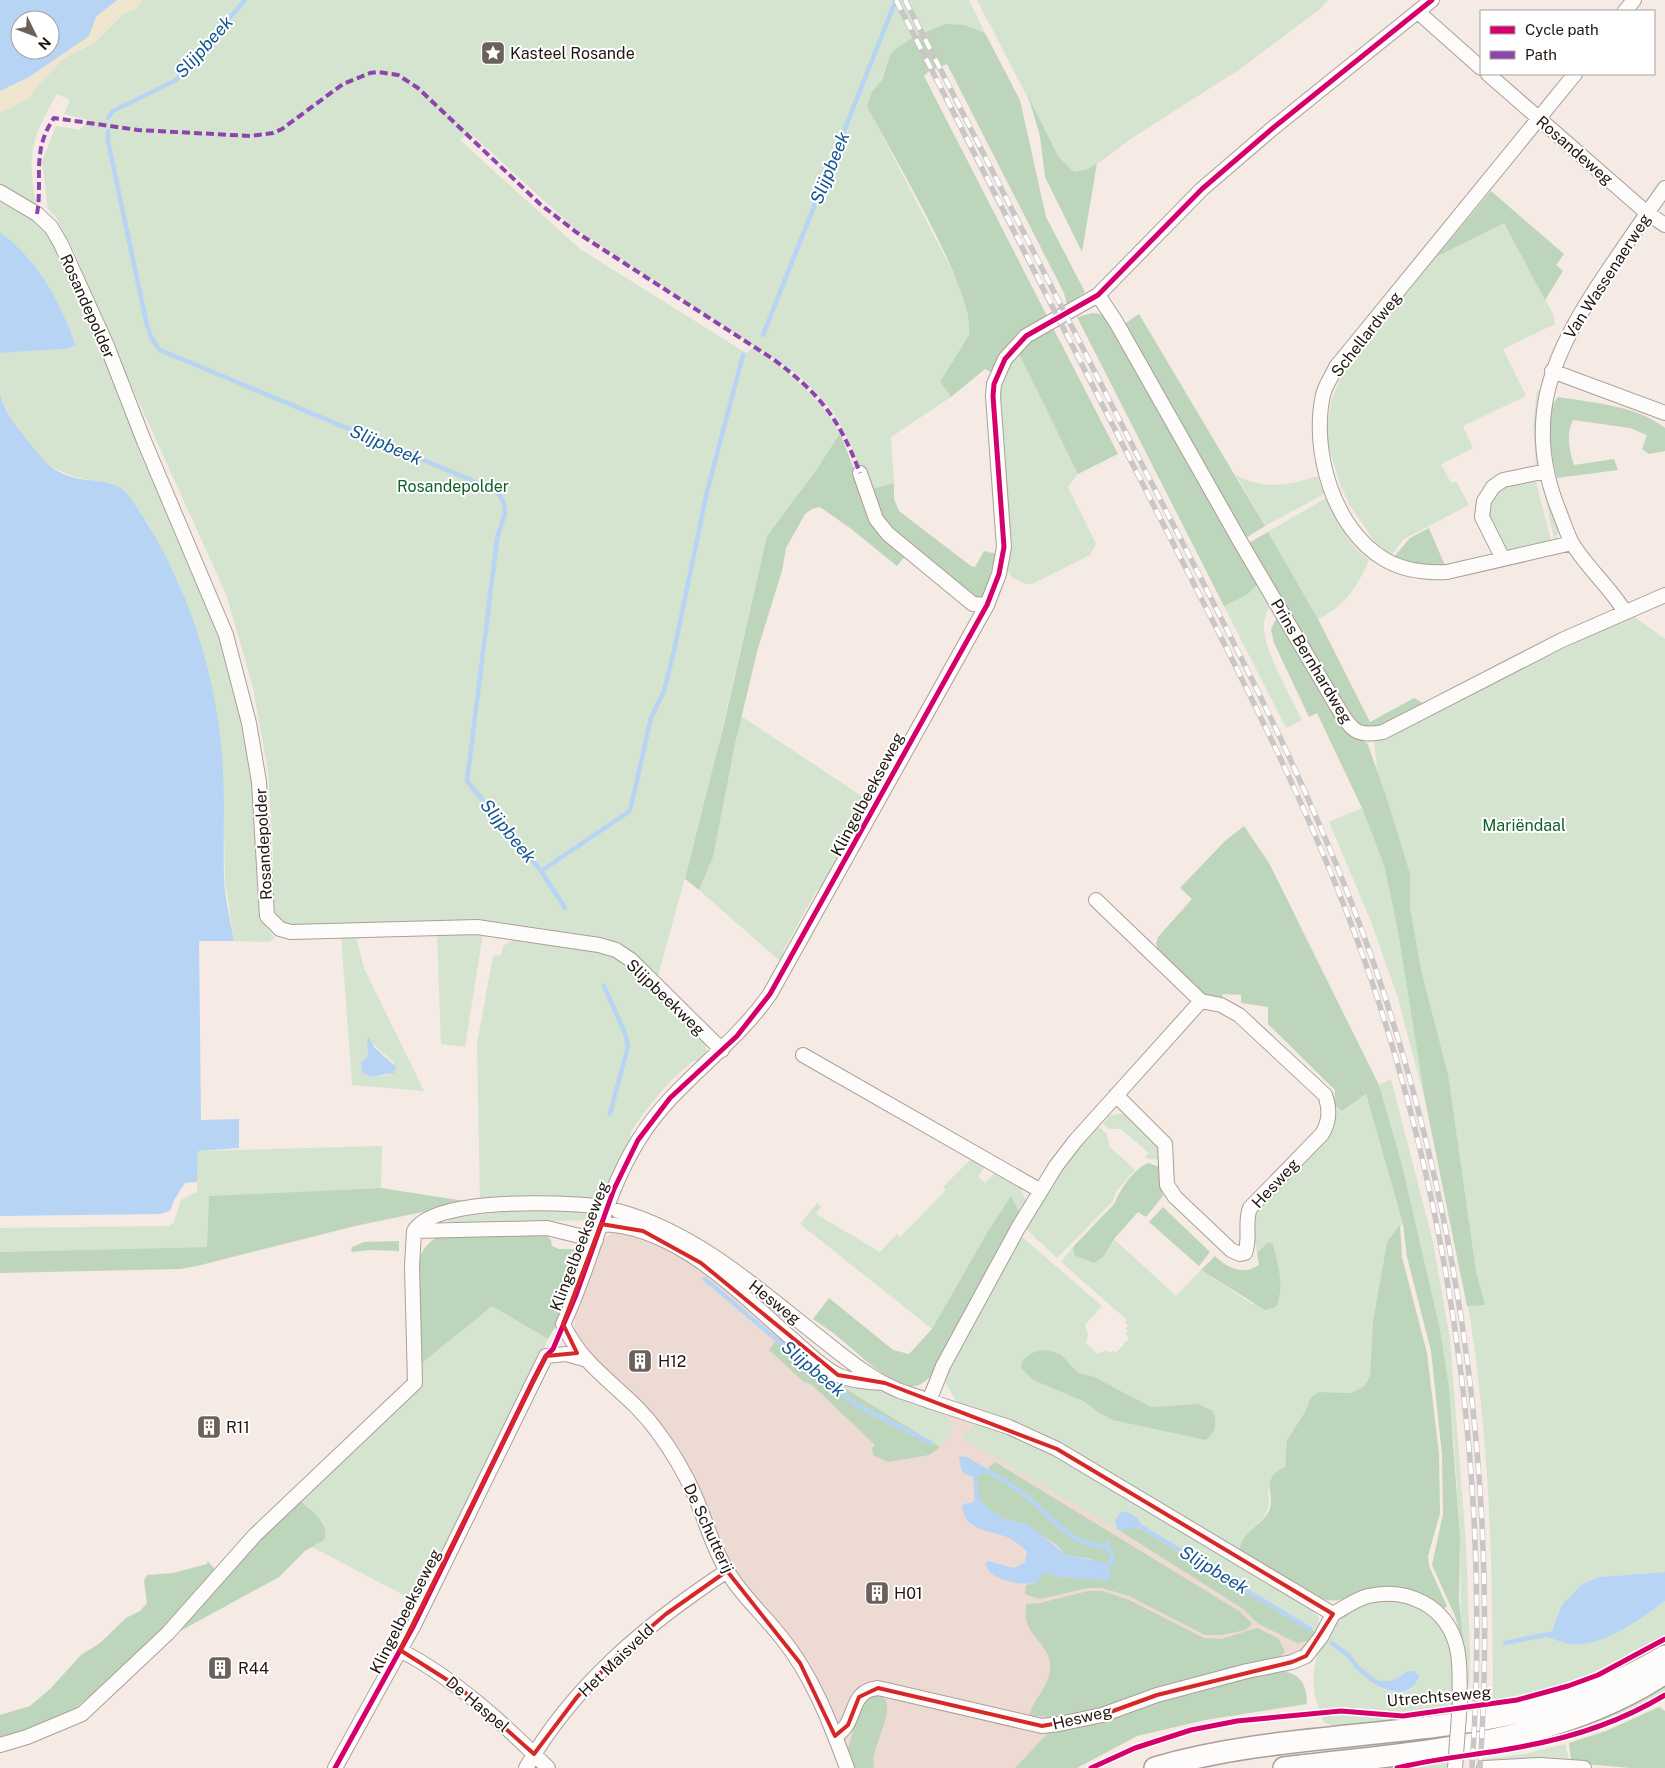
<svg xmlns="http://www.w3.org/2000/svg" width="1665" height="1768" font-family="'Public Sans',sans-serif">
<rect width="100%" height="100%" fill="#f5eae4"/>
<path fill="#eddad3" d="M622,1230L664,1244L699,1266L833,1376L1005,1432L1314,1635L1272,1695L1093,1738L1064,1768H852L846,1750L726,1558L656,1419L642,1403L590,1354L575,1331L574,1317L602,1241L611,1233Z"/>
<path fill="#d4e4cf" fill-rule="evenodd" d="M142,0H969L985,33L965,25L884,71L882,81L878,85L881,133L960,286L971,328L969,335L940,382L951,397L891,437L894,483L868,490L851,445L834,413L801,377L573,227L470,133L460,140L580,249L746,353L753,348C789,371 818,396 840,433L817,469L767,536L701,820L657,979L635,957L491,924L291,931L272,913L273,849L268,771L253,688L239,638L226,594L104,325L74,251L56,217L48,209L42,162L56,126L80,130L88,120L64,114L70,100L57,94C31,139 27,154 36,205L0,185V113L29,98L37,86L64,58L94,43L123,14L136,8Z
M977,0H1328L1320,9L1240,69L1129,140L1106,158L1088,169L1074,172L1058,156Z
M0,199L18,206L55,238L216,620L238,693L254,779L262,917L267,929L275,938L269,942L234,941L225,880L223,767L217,721L213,699L179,583L147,522L113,484L74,477L51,467L36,453L29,442L19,432L10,419L0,394V353L63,349L76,346C60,301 39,261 0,232Z
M1504,223L1553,314L1555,324L1503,349L1526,396L1463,426L1473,448L1441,464L1451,483L1456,481L1469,505L1404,539L1391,556L1378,547L1349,504L1340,484L1327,440V428L1331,402L1341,376L1436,257Z
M1018,352L1078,474L1068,487L1096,544L1090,555L1032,584H1025L1011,577L1007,568L1010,534L999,396C1001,379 1008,366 1018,352Z
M1541,389L1538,407L1539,458L1536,465L1533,424L1537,391Z
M1236,475C1264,490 1288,486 1317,476L1324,494L1265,526Z
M1541,476L1558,527V533L1554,539Z
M1535,478L1551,540L1506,551L1487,520L1490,497L1502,485Z
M1326,498C1337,522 1348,545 1369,560C1358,586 1344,607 1318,619L1268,532Z
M1259,583L1271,603C1267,612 1263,620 1264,630C1266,654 1291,697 1302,720L1286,728L1224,606L1247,595Z
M1632,615L1665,639V1572L1599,1577L1561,1605L1552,1631L1616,1633L1665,1601V1636C1614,1672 1553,1691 1492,1703C1494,1672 1492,1642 1492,1612C1491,1512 1485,1416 1470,1317L1406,980L1425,1100L1397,995L1370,919L1329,822L1362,808L1384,865L1396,922L1388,870L1374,741Z
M741,716L866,799L851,826L850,840L823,888L817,890L783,951L785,957L781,962L699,890L713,857Z
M437,931L483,933L465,1047L441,1044Z
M355,933L364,968L424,1091L352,1085L341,934ZM367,1042L373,1044L394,1063L390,1075L370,1077L366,1075L361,1063L368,1056Z
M515,939C553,944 596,943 627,965L706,1046V1052L700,1061H693C668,1081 647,1107 630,1133L631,1139L604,1201L543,1195L480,1200L477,1044L493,956L501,955L503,946Z
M1391,1079L1433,1242L1450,1339L1466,1544L1470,1655L1469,1686H1466L1461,1632L1460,1537L1454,1440L1440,1329L1402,1165L1379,1085Z
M1366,1094L1403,1224L1387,1242L1373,1321L1370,1377L1363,1387L1350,1393L1320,1392L1311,1397L1305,1412L1287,1440L1285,1467L1268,1491C1275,1527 1239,1525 1240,1552L956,1401L946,1383L947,1369L1021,1236L1102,1306L1085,1325L1088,1334L1086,1343L1098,1354L1106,1350L1111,1353L1113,1350L1116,1353L1129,1338L1125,1334L1128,1331L1125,1329L1128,1326L1125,1323L1127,1320L1061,1262L1073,1247L1074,1255L1104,1256L1114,1239L1176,1296L1201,1270L1252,1304L1280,1297L1277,1262L1273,1244L1268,1242L1257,1253L1253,1232L1256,1215L1264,1198L1324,1136L1334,1105L1342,1111ZM1069,1362L1079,1373L1151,1407L1198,1404L1099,1413L1085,1402L1033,1380Z
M1118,1114H1127L1159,1144V1160L1145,1158L1149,1153L1121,1129H1109L1103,1124L1109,1116Z
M1099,1127L1107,1134L1109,1146L1135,1170L1116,1192L1113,1201L1057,1258L1025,1228L1051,1183L1095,1128Z
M382,1146L381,1188L209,1196L207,1247L0,1252V1228L169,1226L174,1222L181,1200L197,1192L198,1151Z
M976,1159L986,1166L978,1176L985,1183L996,1172L1018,1182L1026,1201L1020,1214L1011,1196L988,1231L932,1329L800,1224L817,1203L821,1207L816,1214L880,1252L897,1234L900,1237L946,1190L943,1187L970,1160Z
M518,1210H571L593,1213L591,1220L450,1224L448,1222L449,1219L459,1217Z
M492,1306L548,1339L419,1603L312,1547L319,1543L323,1523L299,1499L423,1383L421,1364Z
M831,1376L941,1410L952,1424V1432L940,1447L865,1401Z
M982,1425L1007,1432L1055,1454L1313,1609L1319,1619L1317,1633L1144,1526L1138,1519L1115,1521L1117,1529L961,1437L974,1426Z
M1387,1598C1393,1599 1401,1598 1406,1600C1421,1606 1440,1621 1448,1635C1457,1653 1454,1688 1452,1708L1403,1713L1353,1708L1320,1710C1304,1677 1319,1634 1347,1613C1359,1604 1373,1601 1387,1598ZM1407,1671L1417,1672L1412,1689C1395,1696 1383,1691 1369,1681L1371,1678C1385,1684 1396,1681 1407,1671Z
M1665,1682V1693C1617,1722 1561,1737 1506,1747Z
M1450,1712V1714L1336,1728L1324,1722L1321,1715L1352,1714L1402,1718Z
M1449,1729L1448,1739L1353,1750L1348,1745Z
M1565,1744L1569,1760L1486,1765V1759L1525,1754Z
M1447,1760V1768H1407Z"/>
<path fill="#bdd5ba" d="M945,24L965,25L985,33L1020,100L1046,217L1085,292L1067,305L1064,293L947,64L928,72L924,76L1047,316C1022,332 1005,346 991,372L985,369L951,397L940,382L969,335C977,294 889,149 867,106L872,92L882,80L891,53L910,39Z
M1028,96L1058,156L1074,172L1088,169L1097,163L1082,252L1045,177L1040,136Z
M1491,191L1564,254L1556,265L1563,271L1545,300L1504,223L1436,257Z
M1093,313L1100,314L1111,323L1259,583L1247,595L1224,606L1077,317Z
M1139,314L1265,526L1244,539L1123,325Z
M1052,326L1118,454L1078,474L1018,352L1032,338Z
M1558,397C1594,403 1635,405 1665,428V451L1649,454L1642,449L1647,435L1630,428L1573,420C1566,433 1569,451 1574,465L1614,459L1618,470L1557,478C1552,458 1543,413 1558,397Z
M840,433L864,495L906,555L897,566L850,528L820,507L812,509L805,514L786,548L782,571L758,648L736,740L713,857L699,890L685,879L724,724L767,536L817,469Z
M894,483V499L899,511L971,566L975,567L984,551L997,554L983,596L974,598L889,532L868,490Z
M1429,528L1446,568L1421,566L1394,557L1410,538Z
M1268,532L1318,619L1370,722L1414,698L1426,705C1401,718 1377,739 1351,720L1247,544Z
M1278,615L1352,735L1358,740L1366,742L1368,745L1388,802L1410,874V908L1421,970L1448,1075L1476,1272L1485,1305L1467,1306L1425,1100L1398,931L1384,865L1362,808L1317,713L1309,717L1274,643L1271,629Z
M1244,826L1269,863L1379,1085L1402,1165L1440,1329L1449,1389L1460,1537L1459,1600L1464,1649L1455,1616L1432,1565L1443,1514L1442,1455L1431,1351L1407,1257L1403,1224L1366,1094L1342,1111L1334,1105L1335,1090L1268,1024V1007L1241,1003V995L1223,994L1222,1001L1204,996L1159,953L1156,944L1158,937L1192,899L1180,888L1225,841Z
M1148,1163L1160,1167L1163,1196L1146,1217L1138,1212L1114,1239L1104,1256L1094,1263L1074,1255L1073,1247L1115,1203C1120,1189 1134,1169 1148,1163Z
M381,1188L471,1202L355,1226L197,1266L180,1269L0,1273V1252L207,1247L209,1196Z
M1011,1196L1020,1214L931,1376C925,1381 920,1387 911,1386C885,1381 858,1353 838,1337C830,1330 821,1325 813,1319L829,1298L893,1350L909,1354L932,1329L988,1231Z
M1163,1207L1210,1252L1199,1266L1149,1222Z
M1400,1225L1402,1257L1427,1353L1439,1454L1440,1513L1428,1556L1429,1566L1447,1606L1443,1610C1418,1590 1395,1583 1364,1592C1344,1598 1338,1605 1316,1597L1240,1552C1239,1532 1261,1527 1269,1511C1276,1496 1259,1478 1285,1467L1287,1440L1305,1412L1311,1397L1319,1392L1350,1393L1363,1387L1370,1377L1373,1321L1387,1242Z
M545,1234L551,1240L552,1246L559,1249H580L584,1255L560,1319L548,1339L492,1306L421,1364L417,1267C421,1252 425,1244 439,1236Z
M399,1241V1251L372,1250L351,1252L352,1247L364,1242Z
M1268,1242L1273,1244C1278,1264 1285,1289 1276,1307L1265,1310L1201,1270L1215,1256C1227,1268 1243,1276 1259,1265L1257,1253Z
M780,1336L849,1391L940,1447L929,1455L888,1462L873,1455L872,1448L875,1445L811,1384L804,1382L769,1350Z
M1047,1350L1060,1354L1079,1373L1094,1377L1151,1407L1198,1404L1213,1411C1217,1423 1216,1432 1206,1440L1113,1420L1099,1413L1085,1402L1033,1380L1021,1368C1023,1354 1034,1351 1047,1350Z
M995,1462L1239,1611L1251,1622V1625L1246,1630L1221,1635H1205L1129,1596L1102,1588H1088L1040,1599L1025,1594L1026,1585L1037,1583L1044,1572C1060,1580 1089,1577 1108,1581L1092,1559L1066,1555L1057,1545L1024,1523L1008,1520L994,1513L977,1497L976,1476L989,1470L988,1468Z
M299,1499C310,1511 331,1523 324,1540L305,1551L279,1577L171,1636Z
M1130,1526L1138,1529L1144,1526L1317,1633L1310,1641L1297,1643L1257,1623L1242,1608L1120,1531Z
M208,1561L216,1571L149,1647L72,1711L37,1729L0,1742V1715L30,1706L50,1689L81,1655L100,1643L126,1618L140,1611L147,1603L144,1581L147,1575L173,1573L207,1564Z
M1088,1591H1102L1127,1599L1204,1638L1221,1639L1257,1628L1279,1639L1285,1652L1278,1659L1101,1709L1057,1718L1029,1715C1034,1699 1048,1688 1050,1670C1053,1649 1033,1640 1027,1623C1025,1617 1026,1610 1026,1604L1040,1603Z
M1275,1671C1298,1671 1307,1681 1307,1704L1205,1720L1137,1736L1077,1768H1015L1050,1731Z
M877,1694C904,1703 868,1747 874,1768H853L847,1752L855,1725L861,1704L867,1698Z
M1659,1707L1665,1711V1768H1631L1573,1763L1571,1760L1569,1743L1606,1731Z"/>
<path fill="#f0e6cf" d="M117,0H142L136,9L123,14L94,43L64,58L37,86L29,98L0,113V91L29,77L89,36L96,17Z"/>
<path fill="#b7d4f4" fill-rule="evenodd" d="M0,0H117L96,17L89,36L29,77L0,91ZM20,20H50V50H20Z
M0,232C39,261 60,301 76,346L63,349L0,353Z
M0,394C8,419 14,423 29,442C44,461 50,471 75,478C93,482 116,479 128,495C185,573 217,671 223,767C225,804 223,841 224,877C225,898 230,920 234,941H199L201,1120L239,1119V1148L198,1151L197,1182L185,1183L174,1200L170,1211L159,1214L0,1216Z
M369,1037L374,1047L396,1067L394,1073L370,1077L362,1072L361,1063L368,1056L367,1042Z
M959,1456L967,1457L989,1470C984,1476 970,1479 963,1472C960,1468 960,1461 959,1456Z
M977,1497L994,1513L1007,1520L1024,1523L1033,1528L1066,1555L1103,1562L1108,1566L1111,1574L1108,1581C1088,1577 1060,1580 1044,1572L1037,1583C1023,1585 990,1582 985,1564L988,1561L1014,1568L1025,1562L1027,1551C1021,1546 1014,1540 1007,1537C988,1530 965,1531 962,1506L967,1503H972Z
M1126,1511L1138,1519L1143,1527C1135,1530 1131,1526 1120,1531L1117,1529L1115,1521L1120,1513Z
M1665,1572V1601C1638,1620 1604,1647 1571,1644C1562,1643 1553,1638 1544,1636L1552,1631L1561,1606L1581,1585L1599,1577Z
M1407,1671H1414L1419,1675C1413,1701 1385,1692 1369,1681V1679L1371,1678C1385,1684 1396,1681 1407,1671Z"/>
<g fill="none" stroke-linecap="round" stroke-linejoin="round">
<path stroke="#b7d4f4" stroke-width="4.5" d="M108,118L113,111L176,80L245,0
M108,131V141L147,326L152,339L160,350L495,490C514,510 501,518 497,540L467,781L541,871
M763,335L896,0
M565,908L541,871L630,811L651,718L664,691L674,651L707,492L743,355
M604,986L625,1033L628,1046L610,1114
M705,1279L809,1367L857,1405L931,1443
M983,1469C1001,1478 1017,1488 1032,1501C1057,1523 1071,1544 1106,1547L1108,1543
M975,1471L977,1503
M1138,1525L1310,1629
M1104,1569L1113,1560L1110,1551L1106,1547
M1332,1643L1348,1655L1357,1667L1374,1681
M1505,1643L1549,1634"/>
<defs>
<path id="street" d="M1625,11L1634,0
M1418,12L1481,68
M1488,74L1647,213L1665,225
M0,192L37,214L51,227L61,244L107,346L144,441L226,635L249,723L259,782L267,916L280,929L291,932L477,927L599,945L616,950L631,960L722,1050
M1098,295L1116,322L1241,543L1335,703C1350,727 1353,738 1383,732L1562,640L1665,595
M1552,371L1665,413
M860,473L876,519L888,534L973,604L987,605
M1572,543L1447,572C1426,573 1402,570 1384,559C1333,529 1311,450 1323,395C1325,386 1332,376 1336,367L1575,74
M1503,559L1482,517L1484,501L1493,487L1503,480L1547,471
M1625,612C1610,587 1587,568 1572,543C1567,534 1563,521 1559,511C1521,417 1554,351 1607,272C1626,244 1645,216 1665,188
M1096,900L1201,1001L1221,1005L1239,1015L1325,1095C1330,1109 1330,1121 1322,1134L1250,1208C1244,1223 1251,1237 1245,1253L1240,1254L1231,1250L1175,1197L1167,1185L1165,1144L1116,1095
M1201,1001L1076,1140L1056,1166L1018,1228L943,1366L929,1401L1009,1427L1057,1449L1333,1614C1344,1608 1356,1599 1368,1596C1408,1587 1447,1606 1457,1648C1461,1665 1459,1685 1460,1702
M803,1055L1041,1191
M618,1211C694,1232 754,1285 814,1333C841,1354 868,1378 900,1391C909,1394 919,1397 929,1401
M601,1224C677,1226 737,1291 790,1337C805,1350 820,1366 838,1375C852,1381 868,1382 883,1383
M414,1231C434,1197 560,1202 596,1206
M414,1231L547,1228L596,1240
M400,1650C457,1680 503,1723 548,1768
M835,1736C859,1723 847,1691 878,1688L1042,1726L1059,1724L1102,1715L1157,1695L1247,1671L1292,1662L1306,1656L1321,1637L1333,1614
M0,1745L27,1737L82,1714L168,1633L255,1535L415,1383L412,1266L414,1231
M335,1768L414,1625L546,1356L566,1354L584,1359
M526,1768C573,1685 648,1623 727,1571
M847,1768C830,1722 812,1675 781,1637C763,1614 740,1594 726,1569C712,1546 706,1521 695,1496C685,1473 672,1451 657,1431C627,1389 585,1372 563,1324C592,1265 603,1197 638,1141C673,1083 732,1049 770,994L987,605L999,574L1004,547L993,396L994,384L1005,359L1026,336L1098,295L1202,189L1273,128L1432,0
M1484,1768L1540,1765L1584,1768"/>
<path id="primary" d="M1155,1768C1322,1719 1511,1750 1665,1656
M1284,1768C1413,1752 1553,1747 1665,1673"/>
</defs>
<use href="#street" stroke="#aa9f9a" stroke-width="16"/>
<use href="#primary" stroke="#aa9f9a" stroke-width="24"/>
<use href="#street" stroke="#fefcfb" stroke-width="14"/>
<use href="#primary" stroke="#fefcfb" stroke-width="21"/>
<defs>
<path id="rail" d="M896,0C984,172 1072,344 1159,516C1240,674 1323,831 1378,1000C1458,1248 1490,1508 1472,1768
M905,0C986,158 1066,316 1147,474C1231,637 1318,799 1377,973C1464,1229 1498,1499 1480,1768"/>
</defs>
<use href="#rail" stroke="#cac6c5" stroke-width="5.5"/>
<use href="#rail" stroke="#fff" stroke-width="4" stroke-dasharray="11" stroke-linecap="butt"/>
<defs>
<path id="street-bridge" d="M1455,1768L1460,1702"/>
</defs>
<use href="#street-bridge" stroke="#aa9f9a" stroke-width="16" stroke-linecap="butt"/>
<use href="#street-bridge" stroke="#fefcfb" stroke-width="14"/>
<path stroke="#8e44ad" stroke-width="4" stroke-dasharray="8 4" stroke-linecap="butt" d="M37,214C43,179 31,151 54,118L138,130L251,136L273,133L282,129L343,84L370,73L378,72L398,75L418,88L540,204L576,232L773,359C820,394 839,418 860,473"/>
<defs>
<path id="cycleway" d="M335,1768L414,1625L533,1381L546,1356L553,1349L576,1295L614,1189L638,1140L670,1098L737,1036L770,994L987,605L999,574L1004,547L993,396L994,384L1005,359L1026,336L1098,295L1202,189L1273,128L1432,0
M1091,1768L1135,1748L1191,1730L1237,1721L1341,1711L1403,1716L1517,1700L1568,1686L1598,1675L1665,1639
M1397,1768C1440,1757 1482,1755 1525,1746C1574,1737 1622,1721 1665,1695"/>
</defs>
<use href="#cycleway" stroke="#fff" stroke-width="8"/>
<use href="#cycleway" stroke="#d6006c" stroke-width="5"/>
</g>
<path fill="none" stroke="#d62828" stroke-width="4" stroke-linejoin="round" d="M601,1224L643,1231L701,1263L838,1375L885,1383L1057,1449L1333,1614L1306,1656L1292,1662L1157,1695L1102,1715L1042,1726L878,1688L859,1697L848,1725L835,1736L800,1663L727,1571L666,1614L617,1656L577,1697L534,1754L460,1688L400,1650L546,1356L577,1353L563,1324Z"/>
<defs>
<symbol id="sight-square" viewBox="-11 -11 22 22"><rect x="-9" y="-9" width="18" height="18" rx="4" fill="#6b605a" stroke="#fff"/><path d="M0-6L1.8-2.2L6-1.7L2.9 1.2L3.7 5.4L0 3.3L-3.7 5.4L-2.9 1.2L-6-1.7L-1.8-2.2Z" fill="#fff"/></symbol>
<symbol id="building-square" viewBox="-11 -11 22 22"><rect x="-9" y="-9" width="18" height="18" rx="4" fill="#6b605a" stroke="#fff"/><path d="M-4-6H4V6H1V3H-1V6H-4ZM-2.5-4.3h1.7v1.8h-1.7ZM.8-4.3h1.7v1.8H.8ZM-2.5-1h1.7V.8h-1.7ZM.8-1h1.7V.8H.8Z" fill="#fff"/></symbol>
</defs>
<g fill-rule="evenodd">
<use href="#sight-square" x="479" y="39" width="28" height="28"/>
<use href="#building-square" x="626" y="1347" width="28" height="28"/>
<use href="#building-square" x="195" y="1413" width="28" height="28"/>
<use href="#building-square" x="863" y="1579" width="28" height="28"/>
<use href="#building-square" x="206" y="1654" width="28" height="28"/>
</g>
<g text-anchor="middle" stroke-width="4" stroke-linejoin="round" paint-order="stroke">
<g font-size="16" fill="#211610" stroke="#fff" text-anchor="start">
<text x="510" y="59">Kasteel Rosande</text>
<text x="658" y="1367">H12</text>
<text x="226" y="1433">R11</text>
<text x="894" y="1599">H01</text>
<text x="238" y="1674">R44</text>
</g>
<g font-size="16" fill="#211610" stroke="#fff">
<text transform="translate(1575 150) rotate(41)" y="6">Rosandeweg</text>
<text transform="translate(1607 276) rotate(-57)" y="6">Van Wassenaerweg</text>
<text transform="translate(88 306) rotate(66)" y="6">Rosandepolder</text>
<text transform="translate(1366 334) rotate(-52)" y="6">Schellardweg</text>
<text transform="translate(1312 661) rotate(59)" y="6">Prins Bernhardweg</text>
<text transform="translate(867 794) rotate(-62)" y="6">Klingelbeekseweg</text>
<text transform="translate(263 844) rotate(-93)" y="6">Rosandepolder</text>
<text transform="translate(666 997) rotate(44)" y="6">Slijpbeekweg</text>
<text transform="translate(1275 1183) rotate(-47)" y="6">Hesweg</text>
<text transform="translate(579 1246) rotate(-69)" y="6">Klingelbeekseweg</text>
<text transform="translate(775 1302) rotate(38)" y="6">Hesweg</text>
<text transform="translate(709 1528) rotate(65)" y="6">De Schutterij</text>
<text transform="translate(405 1611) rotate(-63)" y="6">Klingelbeekseweg</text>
<text transform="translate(616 1660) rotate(-44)" y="6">Het Maisveld</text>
<text transform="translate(1439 1696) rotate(-5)" y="6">Utrechtseweg</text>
<text transform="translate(478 1704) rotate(40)" y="6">De Haspel</text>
<text transform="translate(1082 1717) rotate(-13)" y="6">Hesweg</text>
</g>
<g font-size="16" fill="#11612a" stroke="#fff">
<text x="453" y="492">Rosandepolder</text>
<text x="1524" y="831">Mariëndaal</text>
</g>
<g font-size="18" font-style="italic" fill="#155791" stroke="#fff">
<text transform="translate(204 47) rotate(-48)" y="6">Slijpbeek</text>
<text transform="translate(830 168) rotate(-68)" y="6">Slijpbeek</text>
<text transform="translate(386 445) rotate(23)" y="6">Slijpbeek</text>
<text transform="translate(508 831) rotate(51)" y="6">Slijpbeek</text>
<text transform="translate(813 1369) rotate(40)" y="6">Slijpbeek</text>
<text transform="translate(1214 1570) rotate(31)" y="6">Slijpbeek</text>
</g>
</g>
<rect x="1480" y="10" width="175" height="65" fill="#ffffff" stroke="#a6a29f"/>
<rect x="1490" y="26" width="25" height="8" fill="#d6006c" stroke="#a6a29f"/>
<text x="1525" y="35" font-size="15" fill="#211610">Cycle path</text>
<rect x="1490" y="51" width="25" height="8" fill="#8e44ad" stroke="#a6a29f"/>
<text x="1525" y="60" font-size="15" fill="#211610">Path</text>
<g transform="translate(35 35) rotate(132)"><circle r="24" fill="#ffffff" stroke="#a6a29f"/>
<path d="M0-4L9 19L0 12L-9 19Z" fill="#6b605a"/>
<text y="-8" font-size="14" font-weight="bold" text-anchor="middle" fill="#211610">N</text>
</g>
</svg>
